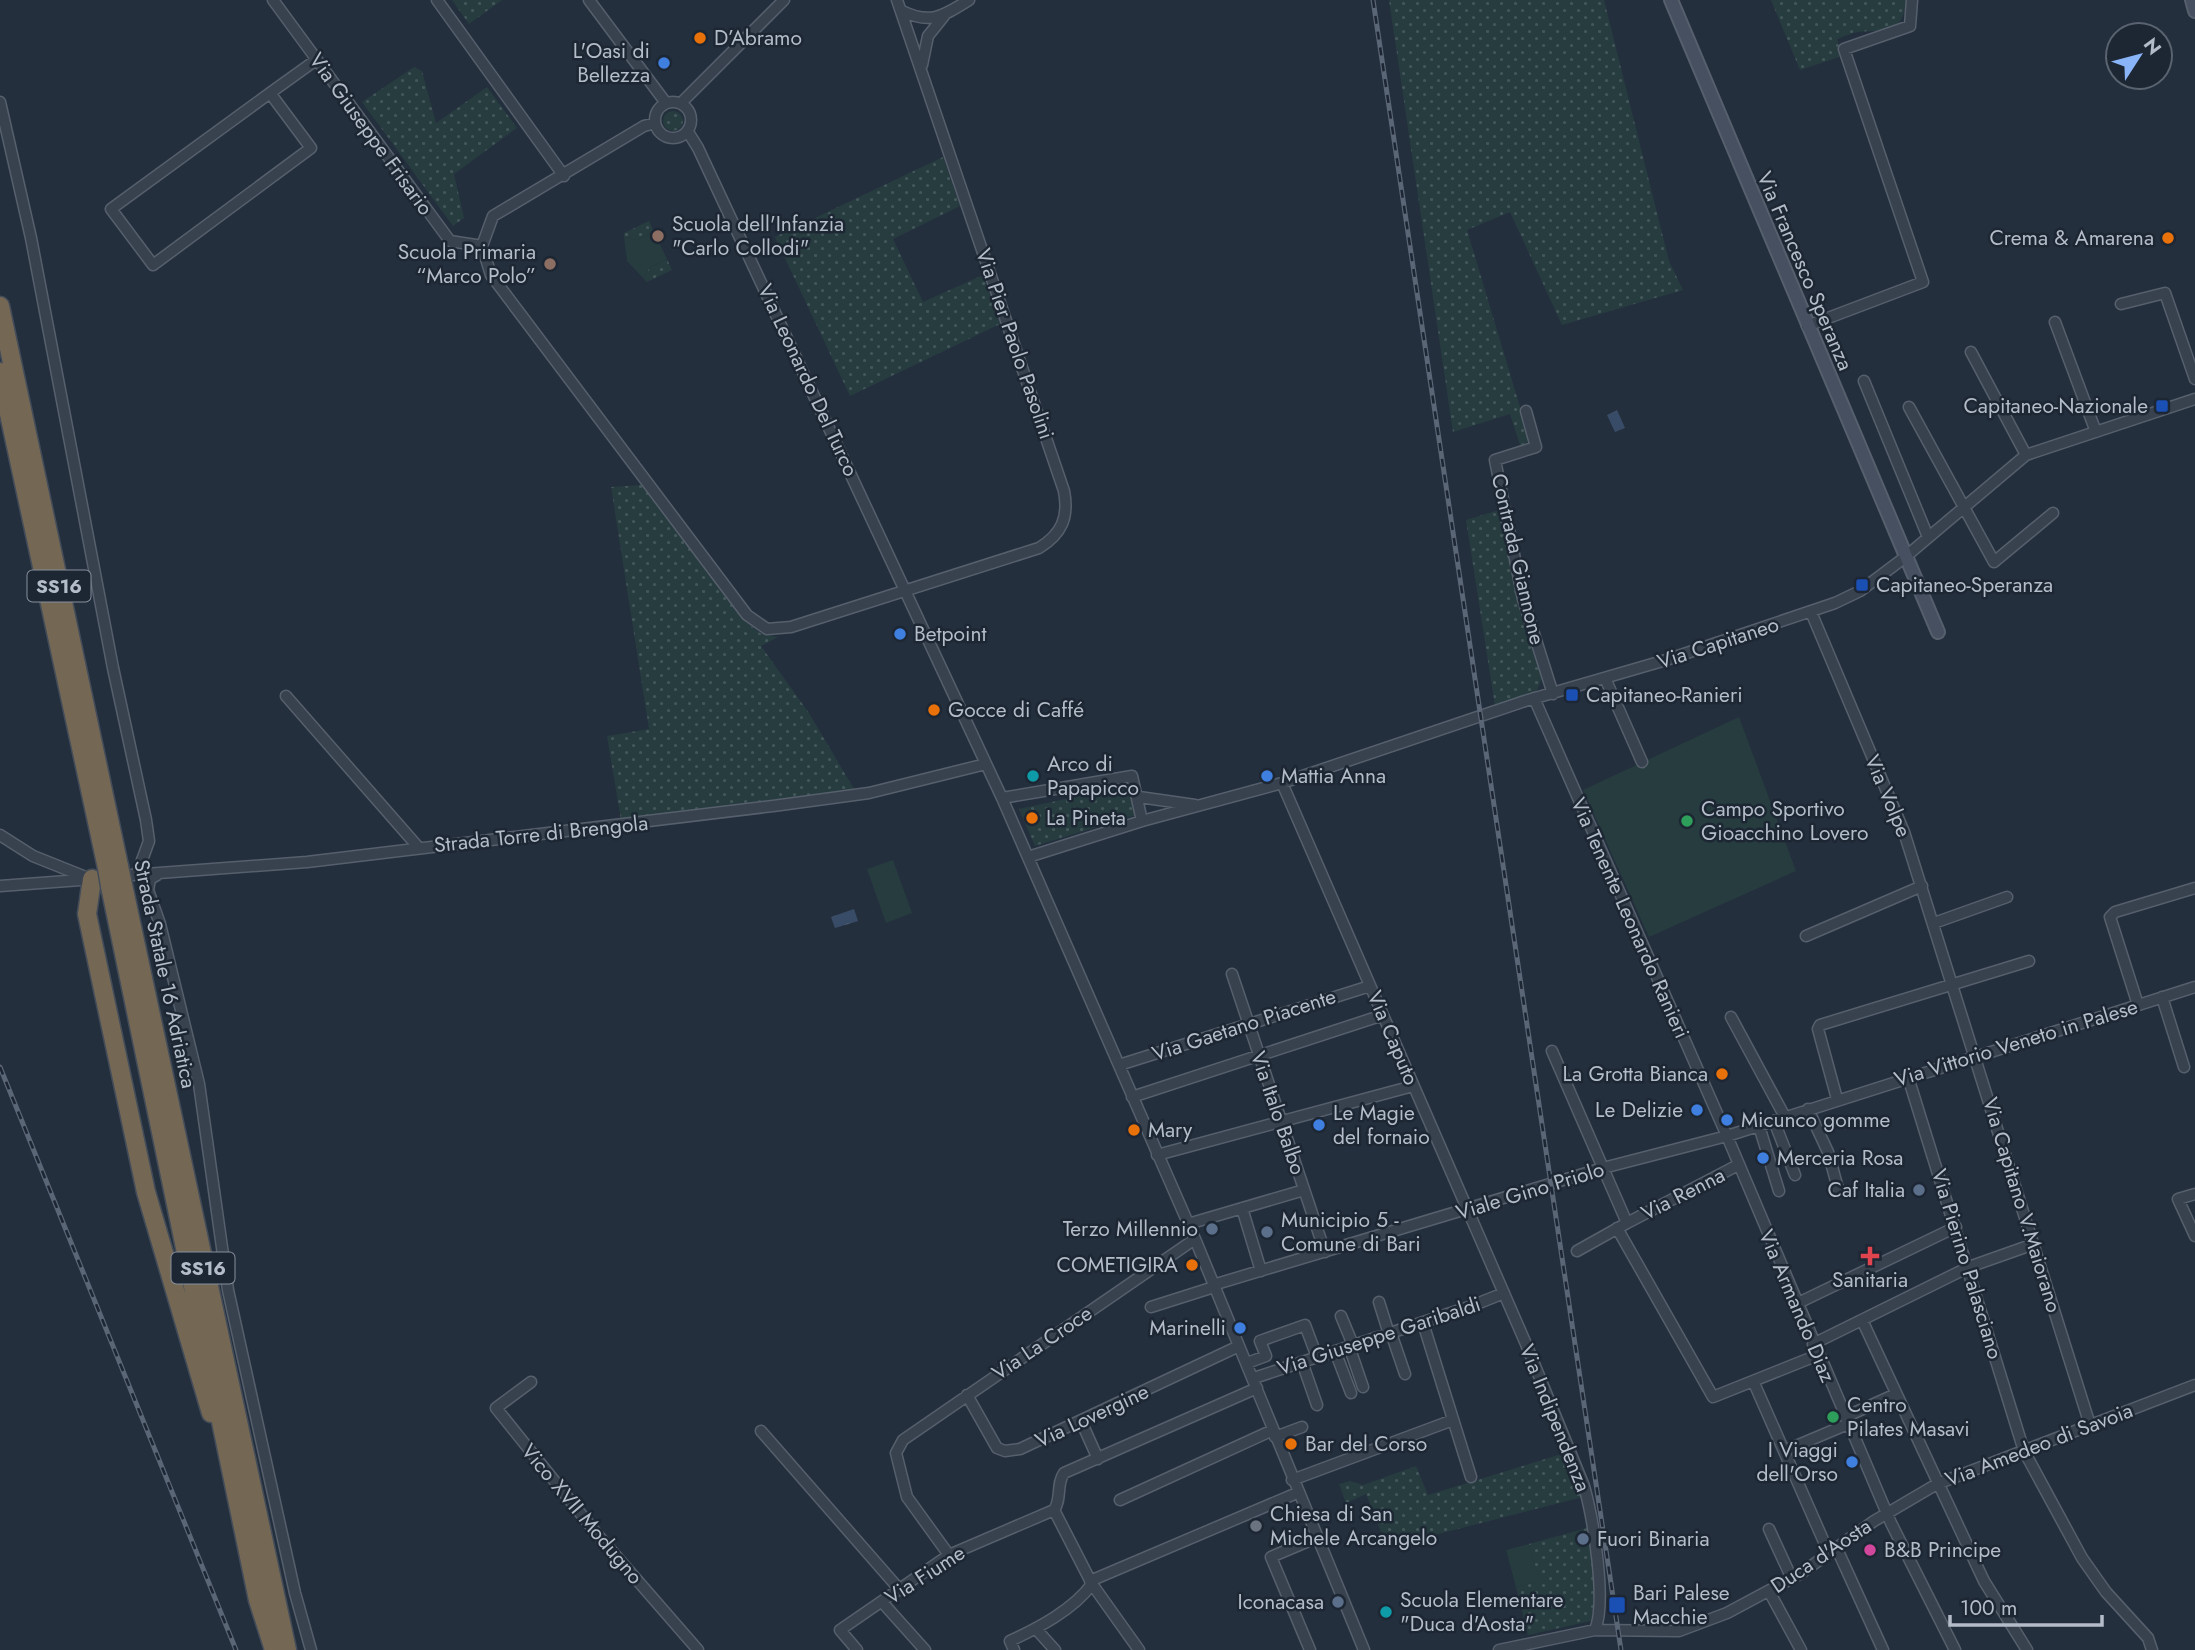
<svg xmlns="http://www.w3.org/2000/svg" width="2195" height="1650" font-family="Jost,sans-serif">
<defs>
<pattern id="grass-dots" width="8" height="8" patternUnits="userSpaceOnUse" patternTransform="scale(1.75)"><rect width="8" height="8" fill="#263c3f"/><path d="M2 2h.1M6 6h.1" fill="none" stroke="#435659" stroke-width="1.8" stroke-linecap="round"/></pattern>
<pattern id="water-ripples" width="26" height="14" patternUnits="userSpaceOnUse" patternTransform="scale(1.75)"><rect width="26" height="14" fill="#394c67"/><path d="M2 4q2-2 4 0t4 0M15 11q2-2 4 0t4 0" fill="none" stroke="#53647b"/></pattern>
</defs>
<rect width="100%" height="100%" fill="#242f3e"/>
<path fill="url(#grass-dots)" d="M452,0H502L469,24Z
M1389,0H1604L1669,261L1683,290L1562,325L1510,212L1467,230L1529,437L1527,443L1520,445L1510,414L1453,432Z
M1771,0H1906C1903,35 1885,29 1858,32C1851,33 1843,37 1837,39L1842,56L1800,70Z
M414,67L422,71L436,123L487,87L517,128L454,174L464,218L453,226L362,102Z
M663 121a10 10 0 1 1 20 0a10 10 0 1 1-20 0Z
M943,157L960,206L893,239L923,302L983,275L1000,324L850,396L775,237Z
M649,221L654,232L636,240L624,237V233Z
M667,259L672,270L647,282L644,279L649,268Z
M642,485L743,620L760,633L778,637L761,646L809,713L854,789L621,820L607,736L649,729L611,487Z
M1499,510L1518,605L1542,678L1536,693L1495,706L1466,520Z
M1126,786L1136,815L1035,846L1019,809Z
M1568,1452L1583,1497L1387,1547L1366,1494L1346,1503L1339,1484L1350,1481L1363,1485L1416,1466L1428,1495Z
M1587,1528L1596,1589L1591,1621L1528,1635L1516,1587L1538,1581L1529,1544Z"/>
<path fill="#263c3f" d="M654,232L667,259L649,268L644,279L627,261L624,237L636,240Z
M1739,717L1796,871L1649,937L1583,790Z
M893,860L912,913L886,923L867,869Z
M1529,1544L1539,1582L1516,1587L1506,1550Z"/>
<path fill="url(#water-ripples)" d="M1617,410L1625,428L1615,432L1607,415Z
M854,909L858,921L835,928L831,917Z"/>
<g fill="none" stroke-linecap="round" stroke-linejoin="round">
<defs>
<path id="street" d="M273,0L450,241L482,246
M437,0L564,176
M589,0L666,103
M902,11C931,25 943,16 969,0
M922,65L928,36L944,16
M270,93L311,148L153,265L111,209L270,93L316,60
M655 120a18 18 0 1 1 36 0a18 18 0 1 1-36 0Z
M0,102L31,238L113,668L146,820L149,841L137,874
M681,103L784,0
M655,123L644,126L493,216L482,246L491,275L747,615L767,629L791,627L1039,548C1062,534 1069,517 1064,491L897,0
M688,132L698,148L1002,798L1195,1239L1364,1650
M2121,304L2165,293L2195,379
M2055,322L2096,432
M1807,326L1923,282L1844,49L1910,26L1912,0
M1971,352L2026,455
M1864,381L1928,537
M1909,407L1994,562L2053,513
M1526,411L1536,447L1495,460L1523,599L1553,694
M1811,612L1904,832L2090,1425
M1605,678L1642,762
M286,696L419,848
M1534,698L1727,1136L1891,1523L1955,1650
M1282,783L1526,1344L1584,1486C1593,1518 1607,1601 1595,1630
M1139,797L1195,805
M1002,798L1132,776L1142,821
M0,835L33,856L88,878
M1028,857L1142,821L1282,783L1525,701L1666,660L1835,603L1860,591L1904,558L2026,455L2195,399
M157,875L150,879L148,890L160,924L199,1084L228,1290L295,1593L311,1650
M119,876L307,862L773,806L869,793L986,764
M0,886L94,879
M1934,923L2007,897
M1806,936L1922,886
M1232,974L1325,1252
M2162,997L2184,1067
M2138,1005L2110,917L2115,912L2195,888
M1731,1017L1785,1117
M1552,1051L1627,1223L1577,1251
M1119,1065L1370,986
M1908,1077L2024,1451L2082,1558L2106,1592L2148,1638L2152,1650
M1132,1097L1383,1015
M1837,1099L1818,1029L1820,1025L2029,961
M1808,1109L1828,1152L1839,1192
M1774,1121L1795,1175
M1759,1126L1779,1191
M1157,1155L1413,1086
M2195,1194L2178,1199L2195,1236
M1242,1208L1261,1271
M1627,1223L1738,1165
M1188,1224L1304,1190
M1617,1228L1713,1397L1818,1355
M1213,1285L1603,1168L1727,1136L2195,987
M1379,1302L1389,1334
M1796,1304L1956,1227
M1151,1307L1214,1287
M1341,1316L1353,1345
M1862,1320L1984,1581L2027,1650
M1423,1323L1471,1477
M1391,1333L1405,1374
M1813,1344L1969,1267L2034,1244
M1349,1346L1363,1387
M1335,1351L1351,1393
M1302,1362L1317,1405
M1247,1363L1266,1356L1260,1341L1305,1325L1317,1357
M1254,1378L1469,1307L1504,1293
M531,1382L496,1408L597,1534L698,1650
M1754,1383L1828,1551
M967,1395L997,1448L1005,1451L1020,1449L1239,1346
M1845,1417L1896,1394
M1081,1421L1098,1459
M761,1431L900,1590
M1275,1437L1302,1427
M1784,1451L1848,1424
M1292,1480L1453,1420
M1120,1500L1273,1430
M1054,1510C1062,1499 1056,1484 1064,1473L1257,1388
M1054,1510L1092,1584L1139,1650
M1769,1529L1792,1579
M1837,1549L1883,1650
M949,1555L907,1497L896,1453L903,1440L1195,1239
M1090,1581L1297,1493
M1770,1593L1801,1650
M882,1602L925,1650
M1036,1629L1055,1650
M857,1650L840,1630L949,1555L1054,1510
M1014,1650L1010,1641C1038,1628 1073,1610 1092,1584
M1310,1650L1271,1557L1316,1538
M1499,1650L1595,1630L1679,1631L1727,1613L1800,1574L1874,1521L1937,1484L2195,1385"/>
<path id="secondary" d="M1671,0L1938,632
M2192,0L2195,11"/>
<path id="highway" d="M0,306L119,866
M0,372L107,868
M92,879L87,914L146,1192L211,1413
M123,885L287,1650
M110,886L258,1600L274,1650"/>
</defs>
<use href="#street" stroke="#565f6c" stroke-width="13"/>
<use href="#secondary" stroke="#565f6c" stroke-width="16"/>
<use href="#highway" stroke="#434c59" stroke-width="21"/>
<use href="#street" stroke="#38414e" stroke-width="10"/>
<use href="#secondary" stroke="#465061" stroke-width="12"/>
<use href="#highway" stroke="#746855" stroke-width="18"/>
<defs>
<path id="rail" d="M1373,0L1621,1650
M0,1067L236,1650"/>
</defs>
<use href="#rail" stroke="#5a6575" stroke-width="5"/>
<use href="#rail" stroke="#1d2633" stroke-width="2.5" stroke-dasharray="8" stroke-linecap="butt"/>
<defs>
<path id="highway-bridge" d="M119,866L123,885
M107,868L110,886"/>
</defs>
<use href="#highway-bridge" stroke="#434c59" stroke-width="21" stroke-linecap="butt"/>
<use href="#highway-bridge" stroke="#746855" stroke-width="18"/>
</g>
<g fill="#e8710a" stroke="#1d2633" stroke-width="2.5">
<circle cx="700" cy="38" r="7"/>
<circle cx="2168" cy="238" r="7"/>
<circle cx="934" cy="710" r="7"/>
<circle cx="1032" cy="818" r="7"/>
<circle cx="1722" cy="1074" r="7"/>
<circle cx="1134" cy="1130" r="7"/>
<circle cx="1192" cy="1265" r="7"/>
<circle cx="1291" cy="1444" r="7"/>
</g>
<g fill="#3f7fe0" stroke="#1d2633" stroke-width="2.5">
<circle cx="664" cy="63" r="7"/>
<circle cx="900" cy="634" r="7"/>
<circle cx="1267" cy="776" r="7"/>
<circle cx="1697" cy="1110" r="7"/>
<circle cx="1727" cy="1120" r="7"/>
<circle cx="1319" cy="1125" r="7"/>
<circle cx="1763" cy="1158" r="7"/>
<circle cx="1240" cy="1328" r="7"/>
<circle cx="1852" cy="1462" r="7"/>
</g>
<g fill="#8d6e63" stroke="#1d2633" stroke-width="2.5">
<circle cx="658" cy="236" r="7"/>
<circle cx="550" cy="264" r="7"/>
</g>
<g fill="#1a4fb4" stroke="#1d2633" stroke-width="2.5">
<rect x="2155" y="399" width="14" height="14" rx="3.5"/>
<rect x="1855" y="578" width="14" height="14" rx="3.5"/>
<rect x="1565" y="688" width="14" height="14" rx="3.5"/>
<rect x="1608" y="1596" width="18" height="18" rx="3.5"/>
</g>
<g fill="#0f9aa8" stroke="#1d2633" stroke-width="2.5">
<circle cx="1033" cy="776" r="7"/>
<circle cx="1386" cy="1612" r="7"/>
</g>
<g fill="#2e9e5b" stroke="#1d2633" stroke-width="2.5">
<circle cx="1687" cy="821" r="7"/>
<circle cx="1833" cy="1417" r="7"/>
</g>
<g fill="#5c6f8a" stroke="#1d2633" stroke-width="2.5">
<circle cx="1919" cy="1190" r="7"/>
<circle cx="1212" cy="1229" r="7"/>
<circle cx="1267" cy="1232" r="7"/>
<circle cx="1583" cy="1539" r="7"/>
<circle cx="1338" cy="1602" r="7"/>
</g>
<path fill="#e0444e" stroke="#1d2633" stroke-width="2.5" d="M1866.5 1245.5h7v7h7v7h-7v7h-7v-7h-7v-7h7z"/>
<circle fill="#6b7280" stroke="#1d2633" stroke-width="2.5" cx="1256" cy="1526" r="7"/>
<circle fill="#d1479c" stroke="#1d2633" stroke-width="2.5" cx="1870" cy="1550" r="7"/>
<g text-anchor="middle" stroke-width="5" stroke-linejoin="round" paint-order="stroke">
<g fill="#1d2633" stroke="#878f9c" stroke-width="2">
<rect x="27.5" y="570.5" width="63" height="31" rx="5"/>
<rect x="171.5" y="1252.5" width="63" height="31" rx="5"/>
</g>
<g font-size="19" font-weight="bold" fill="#b4bcc9">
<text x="59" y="593">SS16</text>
<text x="203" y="1275">SS16</text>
</g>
<g font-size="21" fill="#b4bcc9" stroke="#1d2633" text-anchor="start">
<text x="714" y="45">D’Abramo</text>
<text x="650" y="58" text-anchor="end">L'Oasi di<tspan x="650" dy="24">Bellezza</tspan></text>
<text x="672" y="231">Scuola dell'Infanzia<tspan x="672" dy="24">"Carlo Collodi"</tspan></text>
<text x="2154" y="245" text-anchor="end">Crema &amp; Amarena</text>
<text x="536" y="259" text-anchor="end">Scuola Primaria<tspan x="536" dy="24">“Marco Polo”</tspan></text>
<text x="2148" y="413" text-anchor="end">Capitaneo-Nazionale</text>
<text x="1876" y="592">Capitaneo-Speranza</text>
<text x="914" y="641">Betpoint</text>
<text x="1586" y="702">Capitaneo-Ranieri</text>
<text x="948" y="717">Gocce di Caffé</text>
<text x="1047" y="771">Arco di<tspan x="1047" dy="24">Papapicco</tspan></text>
<text x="1281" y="783">Mattia Anna</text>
<text x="1701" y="816">Campo Sportivo<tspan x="1701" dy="24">Gioacchino Lovero</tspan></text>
<text x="1046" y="825">La Pineta</text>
<text x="1708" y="1081" text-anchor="end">La Grotta Bianca</text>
<text x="1683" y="1117" text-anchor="end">Le Delizie</text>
<text x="1333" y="1120">Le Magie<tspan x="1333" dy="24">del fornaio</tspan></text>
<text x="1741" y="1127">Micunco gomme</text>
<text x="1148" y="1137">Mary</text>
<text x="1777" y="1165">Merceria Rosa</text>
<text x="1905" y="1197" text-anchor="end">Caf Italia</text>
<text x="1281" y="1227">Municipio 5 -<tspan x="1281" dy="24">Comune di Bari</tspan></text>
<text x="1198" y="1236" text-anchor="end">Terzo Millennio</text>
<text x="1178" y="1272" text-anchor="end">COMETIGIRA</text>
<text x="1870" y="1287" text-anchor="middle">Sanitaria</text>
<text x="1226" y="1335" text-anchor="end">Marinelli</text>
<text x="1847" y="1412">Centro<tspan x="1847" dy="24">Pilates Masavi</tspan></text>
<text x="1305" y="1451">Bar del Corso</text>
<text x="1838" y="1457" text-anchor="end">I Viaggi<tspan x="1838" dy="24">dell'Orso</tspan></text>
<text x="1270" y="1521">Chiesa di San<tspan x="1270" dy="24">Michele Arcangelo</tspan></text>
<text x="1597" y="1546">Fuori Binaria</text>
<text x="1884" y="1557">B&amp;B Principe</text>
<text x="1633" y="1600">Bari Palese<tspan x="1633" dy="24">Macchie</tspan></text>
<text x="1400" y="1607">Scuola Elementare<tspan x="1400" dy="24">"Duca d'Aosta"</tspan></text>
<text x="1324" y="1609" text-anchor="end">Iconacasa</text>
</g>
<g font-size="21" fill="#b4bcc9" stroke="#1d2633">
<text transform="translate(371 134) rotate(54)" y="7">Via Giuseppe Frisario</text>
<text transform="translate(1805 271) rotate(67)" y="7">Via Francesco Speranza</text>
<text transform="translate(1015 344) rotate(71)" y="7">Via Pier Paolo Pasolini</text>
<text transform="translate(808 380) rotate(65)" y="7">Via Leonardo Del Turco</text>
<text transform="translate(1518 559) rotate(77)" y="7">Contrada Giannone</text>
<text transform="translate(1718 643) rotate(-18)" y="7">Via Capitaneo</text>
<text transform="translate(1888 796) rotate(67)" y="7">Via Volpe</text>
<text transform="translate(541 834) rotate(-6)" y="7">Strada Torre di Brengola</text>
<text transform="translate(1630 918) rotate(66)" y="7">Via Tenente Leonardo Ranieri</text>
<text transform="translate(165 974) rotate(78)" y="7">Strada Statale 16 Adriatica</text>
<text transform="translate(1244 1025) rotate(-18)" y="7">Via Gaetano Piacente</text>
<text transform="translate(1393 1038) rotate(67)" y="7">Via Caputo</text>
<text transform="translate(2016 1043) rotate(-17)" y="7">Via Vittorio Veneto in Palese</text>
<text transform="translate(1278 1113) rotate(71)" y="7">Via Italo Balbo</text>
<text transform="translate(1530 1191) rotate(-17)" y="7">Viale Gino Priolo</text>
<text transform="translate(1683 1194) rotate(-27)" y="7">Via Renna</text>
<text transform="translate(2022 1205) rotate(73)" y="7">Via Capitano V.Maiorano</text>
<text transform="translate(1967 1264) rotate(73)" y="7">Via Pierino Palasciano</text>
<text transform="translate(1797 1306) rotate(67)" y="7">Via Armando Diaz</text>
<text transform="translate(1379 1336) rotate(-18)" y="7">Via Giuseppe Garibaldi</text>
<text transform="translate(1042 1343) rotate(-34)" y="7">Via La Croce</text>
<text transform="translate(1092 1416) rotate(-25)" y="7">Via Lovergine</text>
<text transform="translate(1555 1418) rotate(68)" y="7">Via Indipendenza</text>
<text transform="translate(2039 1445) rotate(-21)" y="7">Via Amedeo di Savoia</text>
<text transform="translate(582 1514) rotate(50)" y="7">Vico XVII Modugno</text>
<text transform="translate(1821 1556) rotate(-34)" y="7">Duca d'Aosta</text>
<text transform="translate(925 1575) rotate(-33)" y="7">Via Fiume</text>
</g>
</g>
<g transform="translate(2139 56) rotate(54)"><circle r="33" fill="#1d2633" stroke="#59626f" stroke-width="2"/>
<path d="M0-5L12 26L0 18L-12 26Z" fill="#8ab4f8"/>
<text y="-10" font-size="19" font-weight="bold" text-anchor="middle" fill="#b4bcc9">N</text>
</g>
<path d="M1950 1615v10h152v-10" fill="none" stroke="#b4bcc9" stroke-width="3.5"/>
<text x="1960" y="1615" font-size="21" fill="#b4bcc9" stroke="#1d2633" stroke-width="5" paint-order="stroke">100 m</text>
</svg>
